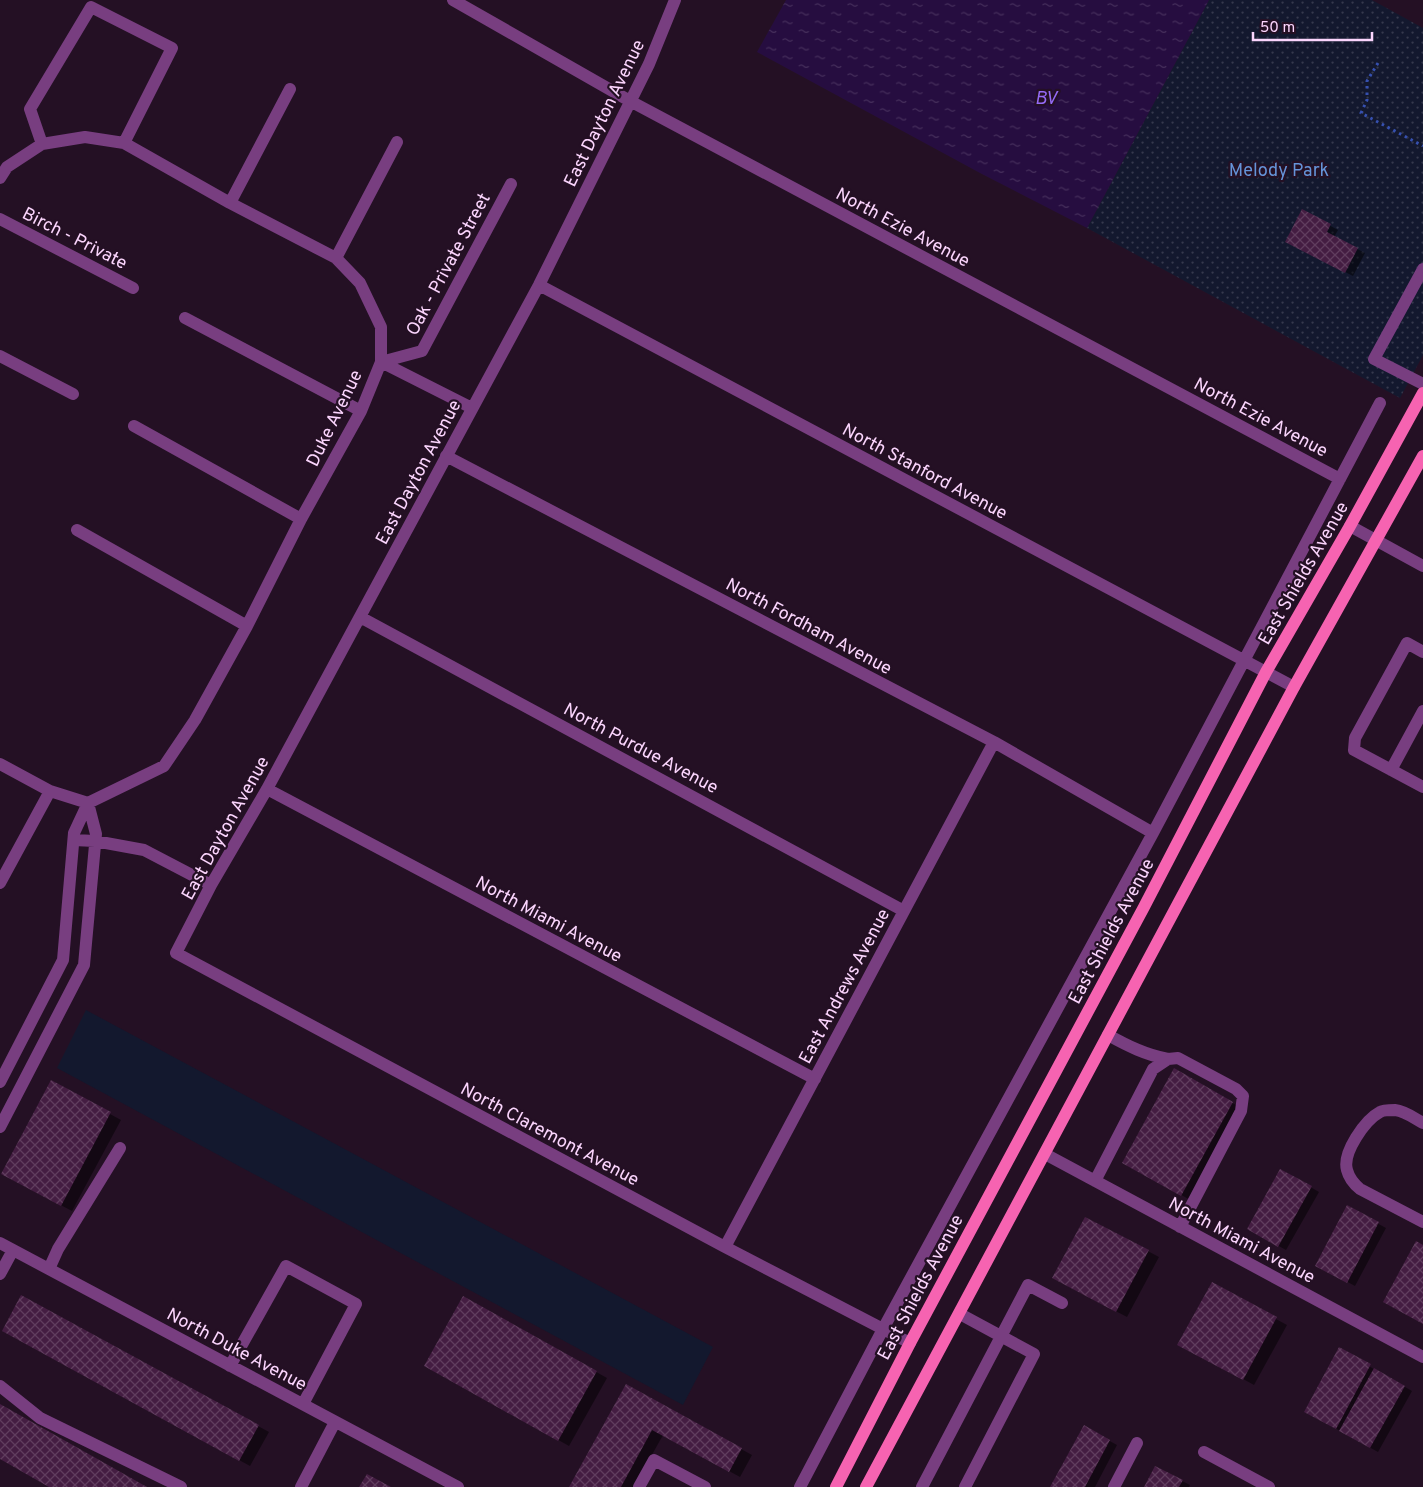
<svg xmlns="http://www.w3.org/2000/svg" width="1423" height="1487" font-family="Overpass,sans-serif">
<defs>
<pattern id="park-dots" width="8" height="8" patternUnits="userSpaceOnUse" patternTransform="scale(1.25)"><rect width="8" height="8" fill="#13182e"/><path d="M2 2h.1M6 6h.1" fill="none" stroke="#36394d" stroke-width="1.8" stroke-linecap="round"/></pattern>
<pattern id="water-ripples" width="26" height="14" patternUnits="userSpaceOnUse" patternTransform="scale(1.25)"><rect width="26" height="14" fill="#260d40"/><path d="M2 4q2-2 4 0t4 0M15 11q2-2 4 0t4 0" fill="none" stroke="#462f5c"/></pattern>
<pattern id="building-cross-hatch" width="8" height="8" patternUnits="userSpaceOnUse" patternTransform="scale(1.25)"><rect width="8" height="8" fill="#441d42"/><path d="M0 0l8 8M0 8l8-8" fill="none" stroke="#603d5e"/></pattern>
</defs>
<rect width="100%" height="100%" fill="#241024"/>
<path fill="#13182e" d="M86,1010L713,1347L683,1405L57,1068Z"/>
<path fill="url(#park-dots)" d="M1209,0H1372L1423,28V355L1400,398L1087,228Z"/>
<path fill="url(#water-ripples)" d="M786,0H1209L1087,228L980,173L757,52Z"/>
<path fill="#0007" d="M1303,211L1338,230L1334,237L1365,253L1353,276L1294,246Z
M1175,1070L1243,1109L1192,1201L1123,1162Z
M51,1082L121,1120L72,1211L13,1180Z
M1281,1170L1319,1192L1286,1250L1248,1229Z
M1347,1207L1386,1228L1355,1286L1316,1265Z
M1085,1218L1159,1257L1127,1317L1064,1284Z
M1212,1284L1287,1325L1254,1385L1190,1350Z
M464,1298L607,1378L569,1446L426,1366Z
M14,1337L258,1426L269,1432L250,1466Z
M1339,1349L1412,1391L1378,1452L1306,1412Z
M626,1386L752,1455L740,1477L663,1435L634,1487H570Z
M1084,1427L1117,1445L1095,1487H1052Z
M1182,1481L1190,1485L1189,1487H1146Z"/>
<path fill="url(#building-cross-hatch)" d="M1302,209L1331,224L1327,232L1358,248L1345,273L1285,242Z
M1174,1068L1233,1102L1181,1196L1122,1163Z
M51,1080L111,1112L61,1206L1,1174Z
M1280,1169L1312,1186L1278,1247L1247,1229Z
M1347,1205L1379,1222L1347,1283L1315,1266Z
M1085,1217L1149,1250L1116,1312L1052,1278Z
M1416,1241L1423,1245V1324L1383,1302Z
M1212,1282L1277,1317L1243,1380L1177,1345Z
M21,1295L259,1425L239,1461L2,1331Z
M463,1296L597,1371L558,1441L424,1366Z
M1339,1347L1371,1364L1336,1429L1304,1412Z
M1374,1368L1405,1386L1370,1448L1339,1431Z
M626,1384L742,1448L729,1472L652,1430L621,1487H569Z
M0,1404L147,1487H49L0,1459Z
M1084,1425L1110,1440L1085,1487H1050Z
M1155,1466L1183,1480L1179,1487H1144Z
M367,1474L391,1487H359Z"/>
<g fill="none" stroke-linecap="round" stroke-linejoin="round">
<path stroke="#3650af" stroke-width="3" stroke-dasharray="2.5 4" stroke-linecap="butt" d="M1378,63L1367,81V100L1361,113L1423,146"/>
<path stroke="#783e80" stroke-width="12" d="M453,0L630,101L1340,479
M675,0L649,64L539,285L267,789L211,885L176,953L725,1247L910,1343
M42,144L30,109L91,7L172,48L124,143
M0,178L7,167L42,144L85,137L124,143L230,203L336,258L360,283L381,327V362L361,411L301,519L247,626L195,720L164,766L88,803L50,791L0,764
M230,203L290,89
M0,219L133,288
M336,258L397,142
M1423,269L1374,359L1423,384
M539,285L1294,687
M185,318L361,411
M0,356L73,394
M381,362L422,351L511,184
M381,362L472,408
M134,426L301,519
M446,456L994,742L1153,833
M1350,526L1423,566
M77,530L247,626
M360,617L904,911
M1423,652L1407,643L1355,738L1354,750L1423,787
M1391,770L1423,711
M267,789L815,1079
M74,840L95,841L144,850L211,885
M0,883L50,791
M1108,1035C1128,1046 1146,1055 1168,1059
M0,1082L63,960L74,833L88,803
M1423,1123C1414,1118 1405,1111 1395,1110C1391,1110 1383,1110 1380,1112C1365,1120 1342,1153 1347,1170C1349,1178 1354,1184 1360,1189L1423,1222
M0,1127L84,965L96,834L88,803
M1045,1154L1423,1357
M1095,1181L1153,1069L1168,1059L1178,1058L1236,1089L1243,1096L1241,1111L1180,1227
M0,1243L458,1487
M725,1247L994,742
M49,1269L58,1249L120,1148
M0,1274L13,1250
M960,1314L1034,1354L965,1487
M230,1366L286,1266L356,1304L303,1404
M0,1386L40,1418L181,1487
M1204,1452L1269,1487
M301,1487L335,1422
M639,1487L654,1460L705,1487
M800,1487L883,1329L1153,833L1380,403
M922,1487L1028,1285L1062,1303
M1114,1487L1137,1443"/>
<path stroke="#f663b1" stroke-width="12" d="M836,1487L910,1343L1144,907L1266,672L1350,526L1423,393
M866,1487L1294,687L1423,456"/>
</g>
<g text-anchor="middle" stroke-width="4.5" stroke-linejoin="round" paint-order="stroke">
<g font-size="18" fill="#fbd5fd" stroke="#241024">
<text transform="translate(604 113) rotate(-64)" y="6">East Dayton Avenue</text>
<text transform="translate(903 227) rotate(28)" y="6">North Ezie Avenue</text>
<text transform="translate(75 238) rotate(27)" y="6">Birch - Private</text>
<text transform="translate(448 264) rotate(-62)" y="6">Oak - Private Street</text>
<text transform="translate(1261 417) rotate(28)" y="6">North Ezie Avenue</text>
<text transform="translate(334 418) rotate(-64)" y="6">Duke Avenue</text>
<text transform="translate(925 471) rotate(28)" y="6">North Stanford Avenue</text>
<text transform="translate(418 472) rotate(-62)" y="6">East Dayton Avenue</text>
<text transform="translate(1303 573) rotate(-60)" y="6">East Shields Avenue</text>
<text transform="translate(809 626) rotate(28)" y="6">North Fordham Avenue</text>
<text transform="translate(641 748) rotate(28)" y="6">North Purdue Avenue</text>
<text transform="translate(225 828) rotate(-61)" y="6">East Dayton Avenue</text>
<text transform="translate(549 919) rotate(28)" y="6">North Miami Avenue</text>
<text transform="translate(1111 931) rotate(-62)" y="6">East Shields Avenue</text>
<text transform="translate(844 986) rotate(-62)" y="6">East Andrews Avenue</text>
<text transform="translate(550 1134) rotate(28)" y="6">North Claremont Avenue</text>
<text transform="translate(1242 1240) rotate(28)" y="6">North Miami Avenue</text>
<text transform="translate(920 1287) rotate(-62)" y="6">East Shields Avenue</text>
<text transform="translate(237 1349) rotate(28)" y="6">North Duke Avenue</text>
</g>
<g font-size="18" fill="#6594d9" stroke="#241024">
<text x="1279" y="176">Melody Park</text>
</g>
<g font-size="19" font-style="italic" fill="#956af6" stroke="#241024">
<text x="1046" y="104">BV</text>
</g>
</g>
<path d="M1253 32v8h119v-8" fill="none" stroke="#fbd5fd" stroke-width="2.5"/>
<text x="1260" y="32" font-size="15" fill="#fbd5fd" stroke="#241024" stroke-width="4" paint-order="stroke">50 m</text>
</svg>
